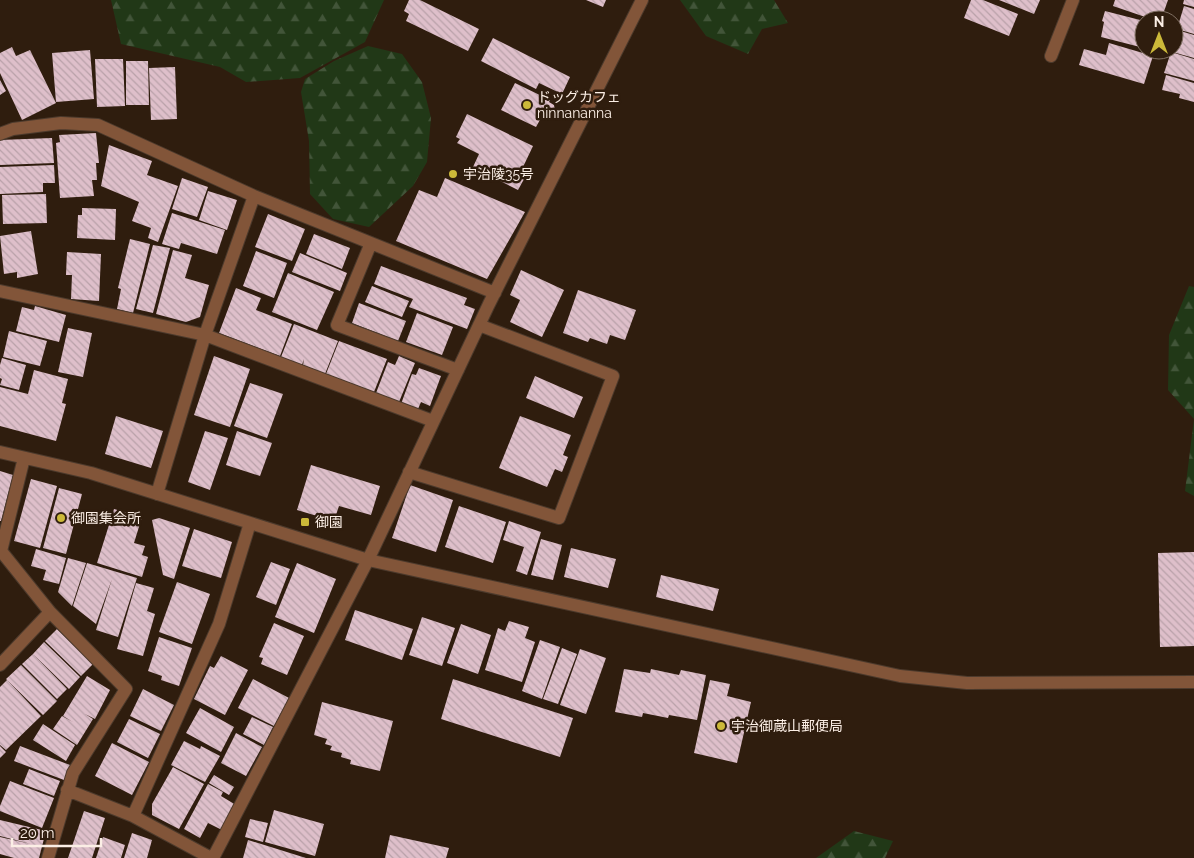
<svg xmlns="http://www.w3.org/2000/svg" width="1194" height="858" font-family="Raleway,'Noto Sans JP',sans-serif">
<defs>
<pattern id="forest-firs" width="22" height="20" patternUnits="userSpaceOnUse" patternTransform="scale(1.25)"><rect width="22" height="20" fill="#213817"/><path d="M5 1l3.5 6h-7zM16 11l3.5 6h-7z" fill="#425539"/></pattern>
<pattern id="building-back-hatch" width="6" height="6" patternUnits="userSpaceOnUse" patternTransform="scale(1.25)"><rect width="6" height="6" fill="#debfca"/><path d="M-1 5l2 2M0 0l6 6M5-1l2 2" fill="none" stroke="#b9a1a9"/></pattern>
</defs>
<rect width="100%" height="100%" fill="#2f1d0e"/>
<path fill="url(#forest-firs)" d="M111,0H384L365,42L300,78L246,82L220,67L121,44Z
M680,0H774L788,23L762,29L748,54L706,36Z
M368,46L402,54L422,82L431,118L427,162L413,186L369,227L333,219L310,194L309,141L301,92L305,79L334,61Z
M1189,286L1194,287V496L1185,491L1194,419L1168,390L1169,335Z
M854,831L893,841L885,858H816Z"/>
<path fill="url(#building-back-hatch)" d="M409,0H420L479,29L468,51L406,21L409,14L404,11Z
M586,0H606L603,7Z
M971,0H983L1018,14L1009,36L964,18Z
M999,0H1040L1034,14Z
M1115,0H1168L1161,20H1154L1113,6Z
M1184,0H1194V7L1183,4Z
M1184,6L1194,9V34L1177,29Z
M1105,11L1144,21V48L1101,37L1104,22L1102,21Z
M1177,30L1194,35V58L1169,51L1174,50V39Z
M493,38L570,77L562,94L539,83L536,89L481,61Z
M1109,43L1153,56L1144,84L1079,65L1084,49L1106,55Z
M12,47L16,56L30,50L56,103L22,120L0,73V53Z
M90,50L94,99L56,102L52,53Z
M1171,52L1194,59V81L1164,73Z
M95,59H123L125,106L97,107Z
M126,61H148L149,105H126Z
M175,67L177,119L151,120L149,68Z
M1166,75L1194,83V102L1179,98L1180,94L1162,90Z
M0,80L6,91L0,95Z
M515,83L550,100L549,102L554,105L555,111L552,117L545,120L541,118L536,127L501,110Z
M467,114L533,146L523,167L529,170L518,190L473,167L479,154L457,143L460,139L456,137Z
M96,133L99,163H96L97,180H92L94,196L60,198L56,143L60,142L59,135Z
M52,138L54,163L0,165V140Z
M109,145L152,161L147,175L178,186L158,242L148,238L151,228L132,221L139,202L101,186Z
M54,165L55,183H43V192L0,194V167Z
M182,178L208,187L197,217L172,209Z
M445,178L525,212L487,279L396,241L419,190L437,197Z
M208,191L237,200L227,230L199,220Z
M46,194L47,223L3,224L2,195Z
M82,208L116,209L115,240L77,238L78,215H82Z
M172,213L225,230L217,254L181,243L179,249L162,244Z
M268,214L305,229L292,261L255,247Z
M31,231L38,274L17,278V272L4,274L0,236Z
M314,234L350,248L342,269L306,254Z
M130,239L150,244L133,313L117,309L121,289L118,288Z
M153,245L170,248L153,313L136,309Z
M173,250L192,255L185,278L209,285L200,317L186,322L156,314Z
M256,251L287,263L274,298L243,286Z
M67,252L101,254L99,301L71,299L72,275H66Z
M300,253L347,273L340,291L292,272Z
M381,266L467,298L464,305L475,309L467,329L409,307L413,299L374,284Z
M521,270L564,290L542,337L510,322L520,300L510,295Z
M288,273L334,292L317,330L272,312Z
M372,286L409,301L402,317L365,302Z
M236,288L261,298L256,310L292,324L280,356L219,333Z
M578,290L636,310L625,340L610,335L607,344L590,338L588,342L563,333Z
M359,303L406,321L398,341L352,323Z
M35,306L66,315L59,342L16,331L22,307L34,310Z
M417,313L453,327L442,355L406,342Z
M294,324L338,341L325,374L303,365L304,359L302,365L281,357Z
M68,328L92,333L83,377L58,372Z
M9,331L47,341L40,366L3,357Z
M339,341L387,359L374,392L326,374Z
M214,356L250,369L230,427L194,415Z
M399,356L415,363L399,402L376,393L388,362L395,365Z
M2,358L26,365L19,390L0,385L2,379L0,378V365Z
M419,368L441,376L430,406L421,402L418,409L401,404L412,374L416,375Z
M34,370L68,379L62,403L66,404L56,441L0,426V387L28,394Z
M535,376L583,397L574,418L526,398Z
M250,383L283,394L267,438L234,426Z
M116,416L163,431L151,468L105,454Z
M520,416L571,435L563,455L568,457L562,472L555,469L547,487L499,468Z
M205,431L228,438L210,490L188,482Z
M237,431L272,443L260,476L226,465Z
M311,465L380,486L371,515L339,506L334,521L297,510Z
M0,471L13,475L1,521H0Z
M31,479L57,486L40,548L14,541Z
M410,485L453,500L436,552L392,538Z
M59,488L82,494L66,554L43,548Z
M459,506L506,522L493,563L445,547Z
M114,509L142,517L134,543L145,546L142,555L148,557L142,577L97,563Z
M159,518L190,528L174,579L163,575L152,520Z
M509,521L541,532L527,575L516,571L524,547L503,540Z
M194,529L232,542L221,578L182,566Z
M541,539L562,545L553,580L531,575Z
M571,548L616,559L608,588L564,577Z
M36,549L66,558L59,584L43,580L46,570L31,566Z
M1194,552V646L1160,647L1158,553Z
M68,558L86,563L72,606L58,592Z
M271,562L290,569L276,605L256,597Z
M87,563L137,578L118,637L96,630L112,579L96,624L73,606Z
M297,563L336,579L314,633L275,617Z
M661,575L719,589L713,611L656,597Z
M177,582L210,594L192,644L159,632Z
M136,583L154,588L147,611L155,614L143,656L117,649Z
M355,610L413,629L402,660L345,640Z
M422,617L455,628L442,666L409,655Z
M509,621L529,627L525,638L535,642L522,682L485,670L498,628L505,631Z
M274,623L304,636L287,675L261,664L263,658L259,657Z
M461,624L491,635L478,674L447,663Z
M57,629L93,664L81,676L45,641Z
M159,637L192,648L179,686L161,680L162,676L148,671Z
M540,640L560,647L542,699L522,691Z
M44,642L80,677L69,689L33,654Z
M562,648L577,654L558,704L543,699Z
M580,649L606,658L586,714L560,705Z
M33,654L67,689L57,699L22,664Z
M221,656L248,670L225,715L194,699L210,666L214,668Z
M21,665L57,701L43,715L6,679Z
M624,669L650,673L651,669L679,675L681,670L706,675L697,720L669,715L668,718L643,713L642,717L615,712Z
M87,676L110,690L95,719L85,714L93,719L77,745L53,729L62,716L73,722L63,716Z
M253,679L289,698L274,726L238,708Z
M453,679L573,718L560,757L441,719Z
M7,680L41,716L6,750L0,745V687Z
M710,680L730,684L727,696L751,702L737,763L694,753Z
M143,689L174,705L161,731L130,716Z
M322,702L393,721L380,771L350,764L351,760L341,757L342,753L330,750L332,746L325,744L327,739L314,735Z
M200,708L234,727L221,752L186,733Z
M252,717L273,727L264,745L243,734Z
M129,719L160,734L148,758L117,742Z
M43,724L75,745L66,761L33,740Z
M236,733L262,747L246,776L221,763Z
M184,741L200,749L201,746L220,756L205,782L171,765Z
M112,743L149,762L132,795L95,776Z
M0,746L6,752L0,758Z
M20,746L70,765L64,780L14,761Z
M173,767L204,784L179,829L152,815V804Z
M29,769L60,781L54,796L23,784Z
M214,775L234,787L229,795L209,783Z
M10,781L54,798L42,828L0,811V806Z
M208,784L223,792L221,796L236,805L222,830L208,823L200,838L184,829Z
M274,810L324,824L315,856L265,842Z
M84,811L105,818L92,858H68Z
M250,819L268,823L263,842L245,837Z
M0,820L46,831L39,858H14L0,854V837L31,844L0,836Z
M132,833L152,840L147,858H124Z
M390,835L449,848L446,858H385Z
M103,837L125,845L121,858H96Z
M248,840L306,858H243Z"/>
<g fill="none" stroke-linecap="round" stroke-linejoin="round">
<defs>
<path id="minor" d="M1051,56L1073,0
M0,134L13,129L61,123L98,125L254,196L495,293
M254,196L205,335L433,421
M371,243L337,325L458,370
M0,291L205,335L157,494
M0,452L91,473L368,560L900,676L967,683L1194,682
M24,458L1,551L50,612L126,689L73,773L48,858
M409,472L559,518L613,376L479,325
M0,665L50,612
M67,790L133,816L211,858
M133,816L219,624L250,523
M213,858L368,560L489,304L642,0"/>
</defs>
<use href="#minor" stroke="#4c3a2c" stroke-width="14"/>
<use href="#minor" stroke="#825539" stroke-width="12"/>
</g>
<g fill="#ccb939" stroke="#2f1d0e" stroke-width="2">
<circle cx="527" cy="105" r="5"/>
<circle cx="453" cy="174" r="5"/>
<circle cx="61" cy="518" r="5"/>
<rect x="300" y="517" width="10" height="10" rx="2.5"/>
<circle cx="721" cy="726" r="5"/>
</g>
<g text-anchor="middle" stroke-width="5" stroke-linejoin="round" paint-order="stroke">
<g font-size="14" fill="#fbeee5" stroke="#2f1d0e" text-anchor="start">
<text x="537" y="102">ドッグカフェ<tspan x="537" dy="16">ninnananna</tspan></text>
<text x="463" y="179">宇治陵35号</text>
<text x="71" y="523">御園集会所</text>
<text x="315" y="527">御園</text>
<text x="731" y="731">宇治御蔵山郵便局</text>
</g>
</g>
<g transform="translate(1159 35)"><circle r="24" fill="#2f1d0e" stroke="#817164"/>
<path d="M0-4L9 19L0 12L-9 19Z" fill="#ccb939"/>
<text y="-8" font-size="14" font-weight="bold" text-anchor="middle" fill="#fbeee5">N</text>
</g>
<path d="M12 838v8h89v-8" fill="none" stroke="#fbeee5" stroke-width="2.5"/>
<text x="20" y="838" font-size="15" fill="#fbeee5" stroke="#2f1d0e" stroke-width="4" paint-order="stroke">20 m</text>
</svg>
